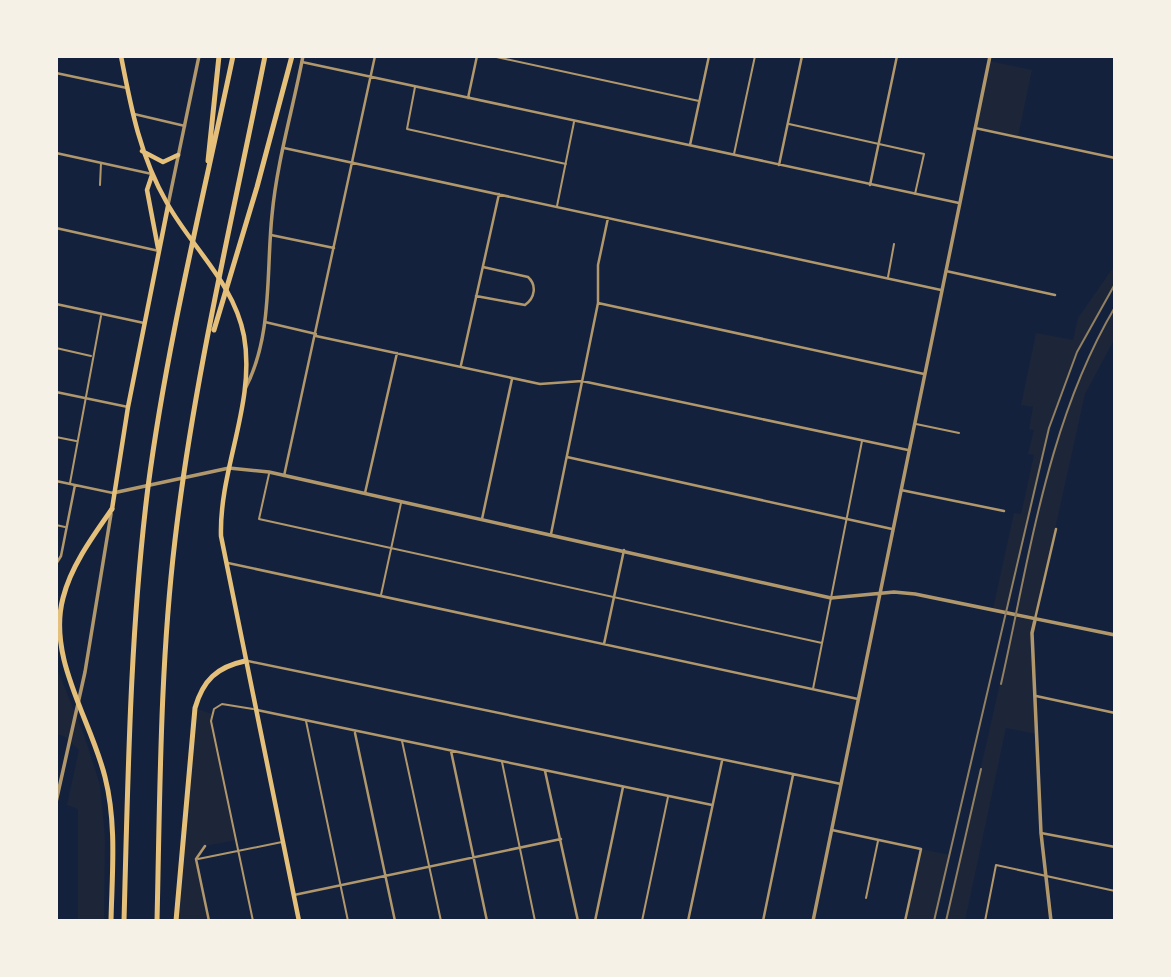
<svg xmlns="http://www.w3.org/2000/svg" width="1171" height="977" font-family="'IBM Plex Serif',serif">
<rect width="100%" height="100%" fill="#14213d"/>
<path fill="#1d2539" d="M989,61L1032,70L1018,137L975,128Z
M1115,265V284L1077,352L1049,428L1006,612L993,609L1014,513L1021,514L1034,455L1028,454L1034,430L1029,429L1033,407L1021,405L1036,333L1073,340L1078,318Z
M1115,307V338L1085,394L1032,633L1037,734L1006,728L965,921H946L1050,463L1075,386Z
M56,666L84,735L100,785L105,837L104,921H78V809L67,805L79,750L64,736L56,734Z
M195,708L212,714L236,840L205,846L196,859L209,921H176Z
M921,849L950,855L934,921H905Z"/>
<g fill="none" stroke-linecap="round" stroke-linejoin="round">
<path stroke="#b1986c" stroke-width="2" d="M492,56L699,101
M415,87L407,129L566,164
M789,124L924,154L915,194
M734,154L755,56
M100,185L101,163
M557,206L574,122
M888,277L894,244
M56,348L91,356
M916,424L959,433
M56,437L76,441
M269,474L259,519L822,643
M70,483L101,316
M56,525L65,527
M381,595L401,503
M813,689L862,441
M253,709L222,704L214,709L211,721L253,921
M306,721L348,921
M402,741L441,921
M502,762L535,921
M198,859L282,842
M866,898L878,841
M642,921L668,797
M985,921L996,865L1115,891"/>
<path stroke="#b1986c" stroke-width="2.5" d="M302,62L959,203
M56,73L127,88
M468,98L477,56
M134,114L185,126
M975,128L1115,158
M690,145L709,56
M284,148L941,290
M56,153L152,174
M779,165L802,56
M870,185L897,56
M56,228L159,251
M271,235L334,248
M946,271L1055,295
M476,296L525,305C535,298 537,285 528,277L483,267
M598,303L924,374
M56,304L144,323
M265,322L316,334
M316,336L540,384L582,381L908,450
M461,365L499,194
M56,392L128,407
M567,457L892,529
M284,476L375,56
M56,481L113,493
M901,490L1004,511
M365,493L397,353
M482,519L512,379
M551,534L598,303V265L608,218
M228,563L858,699
M56,564L61,556L75,485
M1035,619L1056,529
M604,644L624,550
M248,661L841,784
M1036,696L1115,713
M257,710L712,805
M355,733L395,921
M451,751L487,921
M545,771L578,921
M832,830L921,849L905,921
M1041,833L1115,847
M205,846L196,859L209,921
M294,895L561,839
M595,921L623,787
M688,921L722,761
M763,921L793,775"/>
<path stroke="#b1986c" stroke-width="3.5" d="M168,205L199,56
M245,389C273,336 266,272 272,215C277,161 293,109 303,56
M113,493L229,468L269,472L831,598L894,592L915,594L1115,635
M1035,620L1032,633L1041,833L1051,921
M56,802L85,672L111,514
M813,921L990,56"/>
<path stroke="#e5c07b" stroke-width="4.5" d="M121,56C131,108 140,156 167,203C192,248 234,283 244,336C256,403 219,469 221,536L299,921
M142,151L163,162L178,155
M152,175L147,190L158,248
M112,509L128,407L168,206"/>
<path stroke="#e5c07b" stroke-width="5" d="M208,161L219,56
M214,330L257,187L292,56
M111,921C112,874 117,824 105,777C91,720 47,658 63,598C71,566 93,536 112,509
M124,921C128,776 130,631 148,487C167,342 203,199 233,56
M157,921C160,794 160,666 175,540C194,378 233,216 265,56
M176,921L195,708C203,680 217,667 245,661"/>
<path stroke="#918062" stroke-width="2" d="M1001,684C1030,556 1047,422 1115,307
M934,921L1049,428L1077,352L1115,284
M946,921L981,769"/>
</g>
<rect width="1171" height="977" fill="none" stroke="#f6f1e7" stroke-width="116"/>
</svg>
